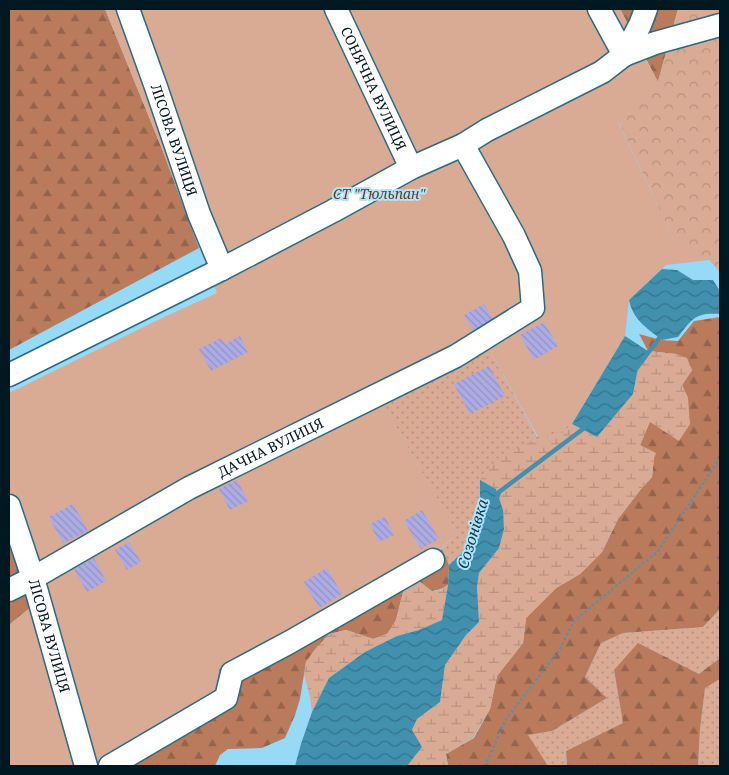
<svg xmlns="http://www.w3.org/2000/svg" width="729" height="775" font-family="'Noto Serif',serif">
<defs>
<pattern id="grass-dots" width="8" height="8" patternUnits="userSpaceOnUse" patternTransform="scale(1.25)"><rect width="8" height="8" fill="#d9aa94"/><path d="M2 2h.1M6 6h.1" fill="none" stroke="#b8927f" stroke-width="1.8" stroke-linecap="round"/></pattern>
<pattern id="forest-firs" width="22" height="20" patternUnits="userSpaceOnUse" patternTransform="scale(1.25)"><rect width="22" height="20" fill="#ba7b5d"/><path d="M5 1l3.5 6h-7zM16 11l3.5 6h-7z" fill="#95644c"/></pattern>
<pattern id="wetland-marsh" width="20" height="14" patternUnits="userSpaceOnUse" patternTransform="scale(1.25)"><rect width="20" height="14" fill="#d9aa94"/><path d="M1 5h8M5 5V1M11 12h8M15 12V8" fill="none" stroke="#b8927f"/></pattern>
<pattern id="park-crowns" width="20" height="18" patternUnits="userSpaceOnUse" patternTransform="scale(1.25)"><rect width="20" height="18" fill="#d9aa94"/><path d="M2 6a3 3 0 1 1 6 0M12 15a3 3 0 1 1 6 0" fill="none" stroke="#b8927f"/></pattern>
<pattern id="water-waves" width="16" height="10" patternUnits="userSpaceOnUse" patternTransform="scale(1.25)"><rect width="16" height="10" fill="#4090ae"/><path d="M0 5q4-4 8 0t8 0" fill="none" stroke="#33758d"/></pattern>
<pattern id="building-back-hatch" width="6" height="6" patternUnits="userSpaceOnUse" patternTransform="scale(1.25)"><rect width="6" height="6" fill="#adabe3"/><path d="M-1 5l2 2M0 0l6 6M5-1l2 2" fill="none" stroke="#9392c2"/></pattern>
</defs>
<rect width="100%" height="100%" fill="#96daf6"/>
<path fill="url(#grass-dots)" d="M488,347L537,437L572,424L561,434L532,441L480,480V519L472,544L449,565L442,549L457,533L381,401Z
M720,609V658L699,674L614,670L623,723L566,751L567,766H548L527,735L552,731L607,698L585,677L601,643L623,633L703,627Z
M720,679V766H698L700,729L705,688Z"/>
<path fill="url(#forest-firs)" d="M9,9H105L162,149L199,248L9,350Z
M620,9H678L658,82L625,18Z
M720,317V609L703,627L623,633L601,643L585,677L607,698L552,731L528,735L548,766H448L446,754L474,738L490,709L497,676L523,643L526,618L556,588L580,574L602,552L618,519L641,489L652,477L654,458L640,445L650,421L688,398L682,385L692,370L676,354L648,351L639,334L661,340L678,341L694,321Z
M9,539L31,607L9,625Z
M442,549L449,565L448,585C433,595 421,590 404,588L396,620L387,634L373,639L346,630L329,634L306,662L300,699L295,715L285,738L262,748L228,749L220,755L215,766H90L216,693L219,669Z
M638,643L699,674L720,658V679L705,688L700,729L698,766H567L566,751L623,723L614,670Z"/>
<path fill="url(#wetland-marsh)" d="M648,351L676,354L687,358L692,370L682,385L688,398L690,424L679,441L650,422L640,445L656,453L654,458L652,477L641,489L618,519L602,552L580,574L556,588L526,618L523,643L497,676L490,709L473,738L446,754L448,766H407L412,730L417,719L440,702L445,665L466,635L479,622L477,587L479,573L499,548L504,529L496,489L480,480L497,459L532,441L561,434L572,424L597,437L633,394L639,363Z
M418,580L432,591L441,590L448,585L442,620L419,630L397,636L365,652L329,678L312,712L310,697L304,674L306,662L315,649L329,634L346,630L373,639L387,634L396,620L404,588Z"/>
<path fill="url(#park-crowns)" d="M678,9H720V272L709,260L673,238L618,121L658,81Z"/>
<path fill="#d9aa94" d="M105,9H620L658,82L618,122L673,238L709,260L666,265L629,300L625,336L572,424L538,437L488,347L381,401L457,533L442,548L219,669L216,693L90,766H9V625L31,607L9,539V393L160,319L217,293L162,149Z"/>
<path fill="url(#water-waves)" d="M662,269L677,270L693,280H713L720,291V314C695,312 692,319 678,337L662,340C647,328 633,320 629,300Z
M625,336L648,351L639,363L633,394L597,437L572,424Z
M480,480L496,489L503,510L504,529L499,548L479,573L477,587L479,622L466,635L445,665L440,702L417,719L412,730L422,747L407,766H295L301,744L312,712L329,678L365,652L397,636L419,630L442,620L448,585L449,565L472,544L480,519Z"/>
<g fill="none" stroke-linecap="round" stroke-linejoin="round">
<path stroke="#4090ae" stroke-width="4.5" d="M636,369L663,333
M496,501L499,492L587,426"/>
</g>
<path fill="url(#building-back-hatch)" d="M484,304L495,323L476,335L464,315Z
M544,322L558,346L534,360L520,335Z
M240,336L248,352L211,371L199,349L221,338L225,344Z
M489,366L505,396L470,414L454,384Z
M237,480L248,501L230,510L219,489Z
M73,504L88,531L63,543L49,517Z
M422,510L439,539L421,549L404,521Z
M385,517L394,535L379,542L370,524Z
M129,542L141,562L127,570L115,550Z
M94,558L106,581L87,592L74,569Z
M327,568L342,594L319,608L304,582Z"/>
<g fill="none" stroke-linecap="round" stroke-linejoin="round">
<defs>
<g id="minor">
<path id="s1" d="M128,9L156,87L199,214L222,269"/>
<path id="s2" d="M336,9L411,168"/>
<path d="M599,9L624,55"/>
<path d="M624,55L640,25L646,9"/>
<path d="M9,375L222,269L333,211L411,168L463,145L487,130L602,72L624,55L655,43L720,25"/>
<path id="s3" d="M9,506L33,578L86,766"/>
<path id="s4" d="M9,590L33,578L189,488L456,356L533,308L530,271L514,236L463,145"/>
<path d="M110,766L226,698L232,673L290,642L433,560"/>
</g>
</defs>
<use href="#minor" stroke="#276c85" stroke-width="25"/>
<path stroke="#5c8fa5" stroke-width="2.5" stroke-dasharray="2.5 2.5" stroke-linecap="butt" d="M485,766L506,719L560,649L574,621L658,551L720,458"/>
<use href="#minor" stroke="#fff" stroke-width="22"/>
</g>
<g text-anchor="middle" stroke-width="4" stroke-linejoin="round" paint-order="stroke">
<g font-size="14" fill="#001822" stroke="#afe5fc">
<text dy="5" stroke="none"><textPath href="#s2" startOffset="88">СОНЯЧНА ВУЛИЦЯ</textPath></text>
<text dy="5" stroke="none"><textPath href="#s1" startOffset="139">ЛІСОВА ВУЛИЦЯ</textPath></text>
<text dy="5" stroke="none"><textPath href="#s4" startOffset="298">ДАЧНА ВУЛИЦЯ</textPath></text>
<text dy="5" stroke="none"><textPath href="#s3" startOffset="136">ЛІСОВА ВУЛИЦЯ</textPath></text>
</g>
<g font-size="14" font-style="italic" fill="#733717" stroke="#afe5fc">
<text x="379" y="199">СТ "Тюльпан"</text>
</g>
<g font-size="15" font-style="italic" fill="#0e3341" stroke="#afe5fc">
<text transform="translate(473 534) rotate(-73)" y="5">Созонівка</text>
</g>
</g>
<rect width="729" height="775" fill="none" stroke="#001822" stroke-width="20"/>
</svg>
